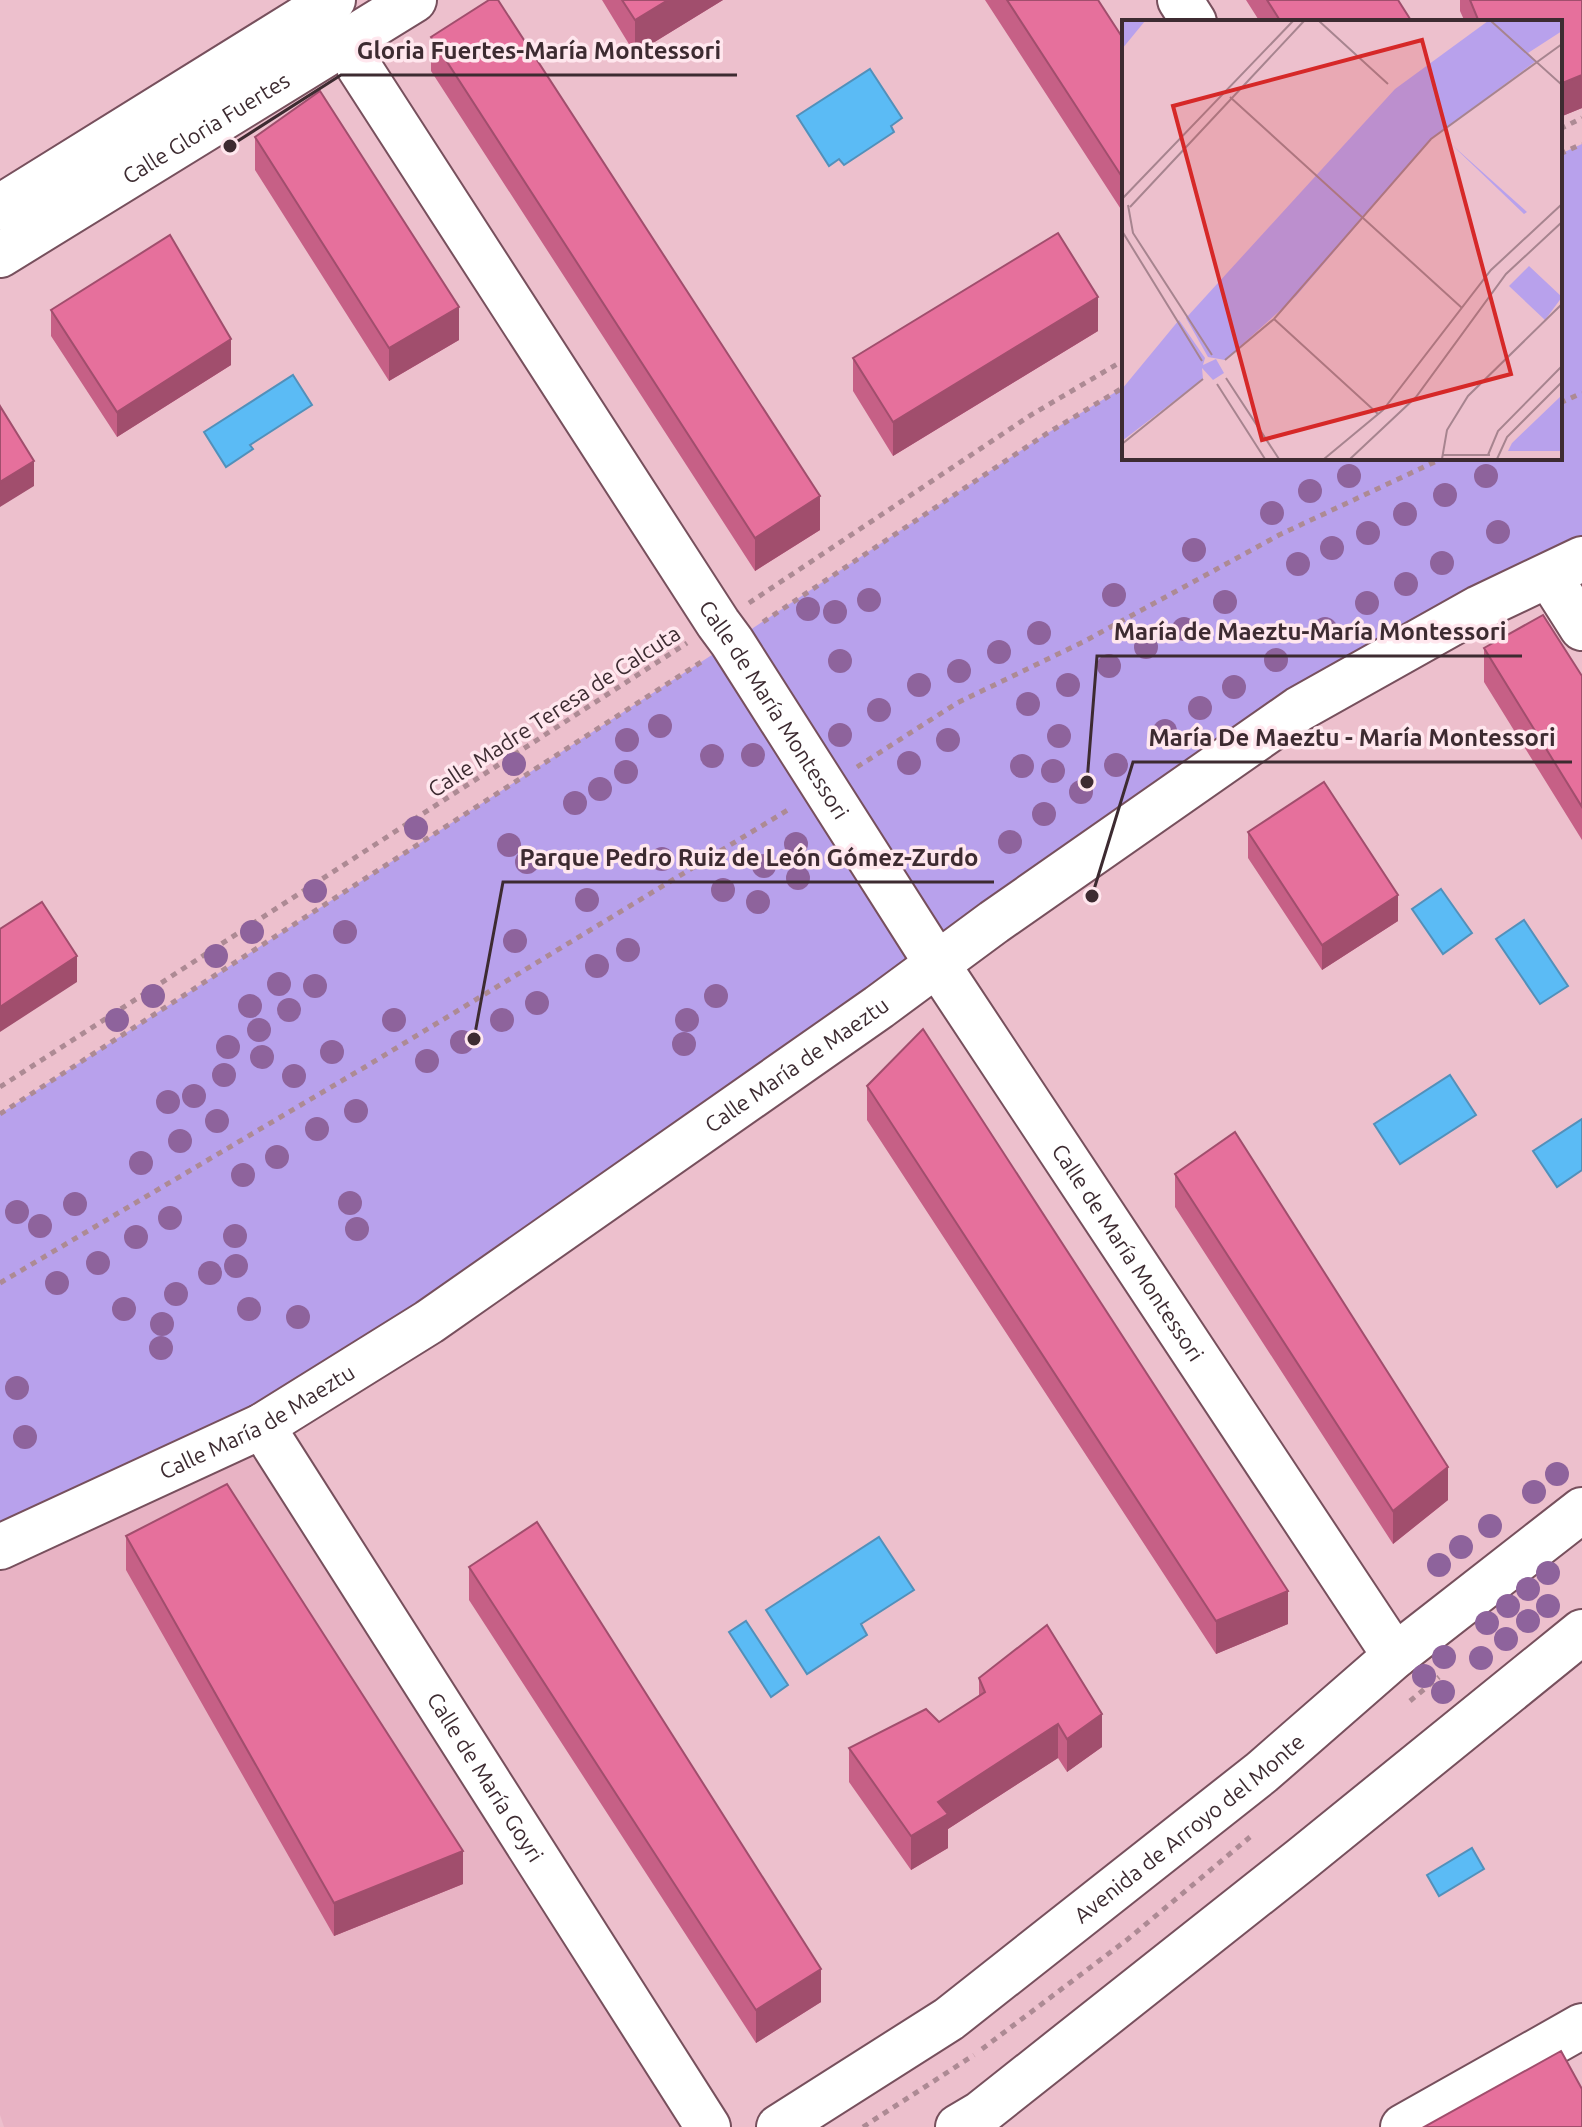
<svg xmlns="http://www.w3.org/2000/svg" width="1582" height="2127" font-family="Ubuntu,sans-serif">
<rect width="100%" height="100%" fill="#edc0cd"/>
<path fill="#e8b3c4" d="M262,1426L708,2127H4L0,2115V1547Z"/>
<path fill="#b8a1ec" d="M1582,144V557L1479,608L429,1322L0,1547V1114L732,642L1046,434L1124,387V458H1560V154Z"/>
<path fill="#5bbbf5" stroke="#5290ba" stroke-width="2" d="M870,69L902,118L891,126L894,132L844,165L839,159L829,166L797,116Z
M293,375L312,405L250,445L253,449L226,467L204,432Z
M1441,889L1472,933L1443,954L1412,909Z
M1524,920L1568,986L1540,1004L1496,939Z
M1450,1075L1476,1115L1400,1164L1374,1124Z
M1582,1119V1170L1557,1187L1533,1151Z
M879,1537L914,1590L861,1624L867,1635L807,1674L766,1610Z
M746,1621L788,1685L771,1697L729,1632Z
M1472,1848L1484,1869L1439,1896L1427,1875Z"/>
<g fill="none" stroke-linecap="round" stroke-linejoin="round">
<defs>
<g id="minor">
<path d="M1180,0L1194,22"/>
<path id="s1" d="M352,37L354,52L359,67L718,623L732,642L937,964L1395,1656"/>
<path d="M0,207L333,0"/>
<path id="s2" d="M0,255L414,0"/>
<path d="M1549,576L1582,628"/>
<path id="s3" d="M262,1426L708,2127"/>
<path id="s4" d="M0,1547L262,1426L429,1322L879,1007L994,922L1299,709L1479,608L1582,559"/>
<path id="s5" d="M779,2127L949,2019L1262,1772L1395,1656L1582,1510"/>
<path d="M958,2127L980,2114L1302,1859L1582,1632"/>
<path d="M1403,2127L1582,2026"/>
</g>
</defs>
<use href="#minor" stroke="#77505d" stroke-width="48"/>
<path stroke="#ad8a94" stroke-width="5" stroke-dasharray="6 6" stroke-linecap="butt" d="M1560,129L1582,118
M1560,154L1582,144
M1560,403L1582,393
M749,603L1031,415L1124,360
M763,622L1046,434L1124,387
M857,767L957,703L1085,641L1279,535L1443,458
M0,1087L687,643
M0,1114L701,662
M0,1283L365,1067L791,808
M1410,1701L1439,1677
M982,2049L1128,1939L1250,1837
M863,2127L974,2055"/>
<use href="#minor" stroke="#fff" stroke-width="44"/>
</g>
<g fill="#8e639c">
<circle cx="1349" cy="476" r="12"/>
<circle cx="1486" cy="476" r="12"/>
<circle cx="1310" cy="491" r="12"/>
<circle cx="1445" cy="495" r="12"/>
<circle cx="1272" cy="513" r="12"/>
<circle cx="1405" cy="514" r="12"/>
<circle cx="1498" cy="532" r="12"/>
<circle cx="1368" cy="533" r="12"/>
<circle cx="1332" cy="548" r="12"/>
<circle cx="1194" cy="550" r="12"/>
<circle cx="1442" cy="563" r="12"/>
<circle cx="1298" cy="564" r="12"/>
<circle cx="1406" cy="584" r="12"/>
<circle cx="1114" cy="595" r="12"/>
<circle cx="869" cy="600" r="12"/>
<circle cx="1225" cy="602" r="12"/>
<circle cx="1367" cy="603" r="12"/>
<circle cx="808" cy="609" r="12"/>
<circle cx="835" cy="612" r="12"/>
<circle cx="1184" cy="629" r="12"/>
<circle cx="1325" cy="629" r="12"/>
<circle cx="1039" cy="633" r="12"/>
<circle cx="1146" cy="647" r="12"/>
<circle cx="999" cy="652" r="12"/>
<circle cx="1276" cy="660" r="12"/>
<circle cx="840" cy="661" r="12"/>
<circle cx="1109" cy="666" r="12"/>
<circle cx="959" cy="671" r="12"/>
<circle cx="919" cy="685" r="12"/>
<circle cx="1068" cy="685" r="12"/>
<circle cx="1234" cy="687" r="12"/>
<circle cx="1028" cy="704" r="12"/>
<circle cx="1200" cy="708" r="12"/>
<circle cx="879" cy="710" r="12"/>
<circle cx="660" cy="726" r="12"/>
<circle cx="1165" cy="731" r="12"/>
<circle cx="840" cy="735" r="12"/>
<circle cx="1059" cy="736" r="12"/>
<circle cx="627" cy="740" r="12"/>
<circle cx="948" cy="740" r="12"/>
<circle cx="753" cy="755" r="12"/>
<circle cx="712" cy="756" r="12"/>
<circle cx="909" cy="763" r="12"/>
<circle cx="514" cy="764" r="12"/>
<circle cx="1116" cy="765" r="12"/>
<circle cx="1022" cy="766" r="12"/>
<circle cx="1053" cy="771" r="12"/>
<circle cx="626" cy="772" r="12"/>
<circle cx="600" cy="789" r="12"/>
<circle cx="1081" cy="792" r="12"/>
<circle cx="575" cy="803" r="12"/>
<circle cx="1044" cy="814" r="12"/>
<circle cx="416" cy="828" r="12"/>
<circle cx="1010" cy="842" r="12"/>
<circle cx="796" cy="844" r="12"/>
<circle cx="509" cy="845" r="12"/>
<circle cx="662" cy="859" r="12"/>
<circle cx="527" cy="862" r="12"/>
<circle cx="764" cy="866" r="12"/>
<circle cx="798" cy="878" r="12"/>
<circle cx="723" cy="890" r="12"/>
<circle cx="315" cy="891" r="12"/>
<circle cx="587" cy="900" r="12"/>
<circle cx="758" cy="902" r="12"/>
<circle cx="252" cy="932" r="12"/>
<circle cx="345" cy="932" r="12"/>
<circle cx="515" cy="941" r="12"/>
<circle cx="628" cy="950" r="12"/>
<circle cx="216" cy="956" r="12"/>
<circle cx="597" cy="966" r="12"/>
<circle cx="279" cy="984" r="12"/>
<circle cx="315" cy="986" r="12"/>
<circle cx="153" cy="996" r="12"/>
<circle cx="716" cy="996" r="12"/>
<circle cx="537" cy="1003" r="12"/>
<circle cx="250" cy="1006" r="12"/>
<circle cx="289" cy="1010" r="12"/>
<circle cx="117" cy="1020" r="12"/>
<circle cx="394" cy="1020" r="12"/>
<circle cx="502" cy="1020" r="12"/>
<circle cx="687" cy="1020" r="12"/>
<circle cx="259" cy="1030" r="12"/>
<circle cx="462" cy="1042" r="12"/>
<circle cx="684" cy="1044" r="12"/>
<circle cx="228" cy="1047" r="12"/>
<circle cx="332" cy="1052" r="12"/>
<circle cx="262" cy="1057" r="12"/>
<circle cx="427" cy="1061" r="12"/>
<circle cx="224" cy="1075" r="12"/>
<circle cx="294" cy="1076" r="12"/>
<circle cx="194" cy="1096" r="12"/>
<circle cx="168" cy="1102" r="12"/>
<circle cx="356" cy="1111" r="12"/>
<circle cx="217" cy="1121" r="12"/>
<circle cx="317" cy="1129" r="12"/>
<circle cx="180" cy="1141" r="12"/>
<circle cx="277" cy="1157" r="12"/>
<circle cx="141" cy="1163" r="12"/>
<circle cx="243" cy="1175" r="12"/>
<circle cx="350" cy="1203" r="12"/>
<circle cx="75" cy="1204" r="12"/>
<circle cx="17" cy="1212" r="12"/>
<circle cx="170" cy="1218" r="12"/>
<circle cx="40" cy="1226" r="12"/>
<circle cx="357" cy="1229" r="12"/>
<circle cx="235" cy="1236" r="12"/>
<circle cx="136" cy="1237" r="12"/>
<circle cx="98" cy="1263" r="12"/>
<circle cx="236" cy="1266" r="12"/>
<circle cx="210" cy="1273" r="12"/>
<circle cx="57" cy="1283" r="12"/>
<circle cx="176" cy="1294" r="12"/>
<circle cx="124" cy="1309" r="12"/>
<circle cx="249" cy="1309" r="12"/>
<circle cx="298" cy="1317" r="12"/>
<circle cx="162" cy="1324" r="12"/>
<circle cx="161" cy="1348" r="12"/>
<circle cx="17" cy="1388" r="12"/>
<circle cx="25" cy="1437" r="12"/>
<circle cx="1557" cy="1474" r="12"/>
<circle cx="1534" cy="1492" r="12"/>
<circle cx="1490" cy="1526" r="12"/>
<circle cx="1461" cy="1547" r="12"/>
<circle cx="1439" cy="1565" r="12"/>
<circle cx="1548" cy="1573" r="12"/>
<circle cx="1528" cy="1589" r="12"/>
<circle cx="1508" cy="1606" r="12"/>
<circle cx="1548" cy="1606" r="12"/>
<circle cx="1528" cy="1621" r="12"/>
<circle cx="1487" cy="1623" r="12"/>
<circle cx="1506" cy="1639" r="12"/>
<circle cx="1444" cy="1657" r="12"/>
<circle cx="1481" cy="1658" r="12"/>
<circle cx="1424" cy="1676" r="12"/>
<circle cx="1443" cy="1692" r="12"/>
</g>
<path fill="#c66086" d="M602,0H723L635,54Z
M985,0H1098L1124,40V214Z
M1246,0H1398L1412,22H1260Z
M1460,0H1582V108L1560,117V22H1465L1460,11Z
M431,37L820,530L755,571L431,71Z
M255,137L459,340L389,381L255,170Z
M51,310L231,365L117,437L51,336Z
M1098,331L893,456L853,391V358Z
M1484,648L1582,676V840L1484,682Z
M1248,832L1398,921L1322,970L1248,858Z
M867,1086L1288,1624L1216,1654L867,1120Z
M1175,1174L1448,1500L1393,1544L1175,1207Z
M126,1536L463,1884L334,1936L126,1570Z
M469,1567L821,2002L756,2043L469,1600Z
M979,1678L1102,1747L1067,1772L1058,1758L948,1829V1848L911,1870L849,1782V1748L939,1722L979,1696Z"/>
<path fill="#a14e6d" d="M668,0H723L635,54V20Z
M1582,75V108L1560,117V84Z
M1098,297V331L893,456V422Z
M459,307V340L389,381V348Z
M231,339V365L117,437V412Z
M34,461V486L0,507V482Z
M820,496V530L755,571V538Z
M1398,895V921L1322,970V945Z
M77,956V982L0,1032V1007Z
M1448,1467V1500L1393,1544V1511Z
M1288,1591V1624L1216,1654V1621Z
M1102,1714V1747L1067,1772V1739Z
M1058,1724V1758L948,1829V1848L911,1870V1836L938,1802Z
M463,1851V1884L334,1936V1903Z
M821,1969V2002L756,2043V2010Z"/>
<path fill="#e6709c" stroke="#a14e6d" stroke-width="2" d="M489,0H498L820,496L755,538L431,37Z
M622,0H668L635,20Z
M1007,0H1098L1124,40V180Z
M1267,0H1398L1412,22H1281Z
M1470,0H1582V75L1560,84V22H1479Z
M320,91L459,307L389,348L255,137Z
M1058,233L1098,297L893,422L853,358Z
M170,235L231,339L117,412L51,310Z
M0,406L34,461L0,482Z
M1543,615L1582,676V807L1484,648Z
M1324,782L1398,895L1322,945L1248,832Z
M42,902L77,956L0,1007V929Z
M923,1029L1288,1591L1216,1621L867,1086Z
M1235,1132L1448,1467L1393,1511L1175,1174Z
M227,1484L463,1851L334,1903L126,1536Z
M537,1522L821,1969L756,2010L469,1567Z
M1047,1625L1102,1714L1067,1739L1058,1724L938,1802L948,1814L911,1836L849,1748L926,1709L939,1722L985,1692L979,1678Z
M1561,2051L1582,2089V2127H1424Z"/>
<g text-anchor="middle" stroke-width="7" stroke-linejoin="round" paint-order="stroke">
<g font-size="22" fill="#3d2b31" stroke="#ffe7ee">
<text dy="8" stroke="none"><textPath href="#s2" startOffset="242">Calle Gloria Fuertes</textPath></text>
<text dy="8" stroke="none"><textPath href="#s1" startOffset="796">Calle de María Montessori</textPath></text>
<text transform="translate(554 711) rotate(-33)" y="8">Calle Madre Teresa de Calcuta</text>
<text dy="8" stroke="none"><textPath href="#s4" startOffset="934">Calle María de Maeztu</textPath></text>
<text dy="8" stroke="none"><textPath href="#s1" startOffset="1444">Calle de María Montessori</textPath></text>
<text dy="8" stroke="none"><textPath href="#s4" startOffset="286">Calle María de Maeztu</textPath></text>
<text dy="8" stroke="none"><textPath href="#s3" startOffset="416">Calle de María Goyri</textPath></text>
<text dy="8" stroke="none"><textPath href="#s5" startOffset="508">Avenida de Arroyo del Monte</textPath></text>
</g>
</g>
<g transform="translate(1122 20)">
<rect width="440" height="440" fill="#edc0cd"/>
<path d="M0,1H23L0,29ZM366,1H440V11L406,33L414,41L309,119L174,276L103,340L86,337L64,298L273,69ZM328,123L405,192L402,194ZM407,246L440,277L423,300L387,266ZM57,300L83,338L81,345L94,339L102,353L91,360L80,348L81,359L0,421V369ZM440,375V431H386L390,423Z" fill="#b8a1ec"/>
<path fill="none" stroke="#a7848f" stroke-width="2" d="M197,1L266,64M369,1L440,65M108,77L340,288M0,179L171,1M6,185L11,213L90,335M8,187L182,1M0,211L80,341M152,299L256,394M103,340L152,299L309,119L440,24M104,358L157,439M95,364L143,439M0,424L81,359M321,435H368M366,435L376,411L440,346M202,439L261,390L369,250L440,184M228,439L294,377L384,254L440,202M320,439L325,410L346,376L440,284M375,439L385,417L440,362"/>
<path fill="#d62828" fill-opacity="0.15" stroke="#d62828" stroke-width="4" d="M300,20L389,354L140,420L51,86Z"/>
<rect width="440" height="440" fill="none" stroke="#3d2b31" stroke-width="4"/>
</g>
<path fill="none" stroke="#3d2b31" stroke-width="3" d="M230 146L341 75H737M1087 782L1097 656H1522M1092 896L1133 762H1572M474 1039L503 882H994"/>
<g fill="#3d2b31" stroke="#ffe7ee" stroke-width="3">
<circle cx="230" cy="146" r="8"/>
<circle cx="1087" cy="782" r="8"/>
<circle cx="1092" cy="896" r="8"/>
<circle cx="474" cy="1039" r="8"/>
</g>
<g font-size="24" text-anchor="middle" font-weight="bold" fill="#3d2b31" stroke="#ffe7ee" stroke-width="7" stroke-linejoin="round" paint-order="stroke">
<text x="539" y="59">Gloria Fuertes-María Montessori</text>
<text x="1310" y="640">María de Maeztu-María Montessori</text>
<text x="1352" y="746">María De Maeztu - María Montessori</text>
<text x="749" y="866">Parque Pedro Ruiz de León Gómez-Zurdo</text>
</g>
</svg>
